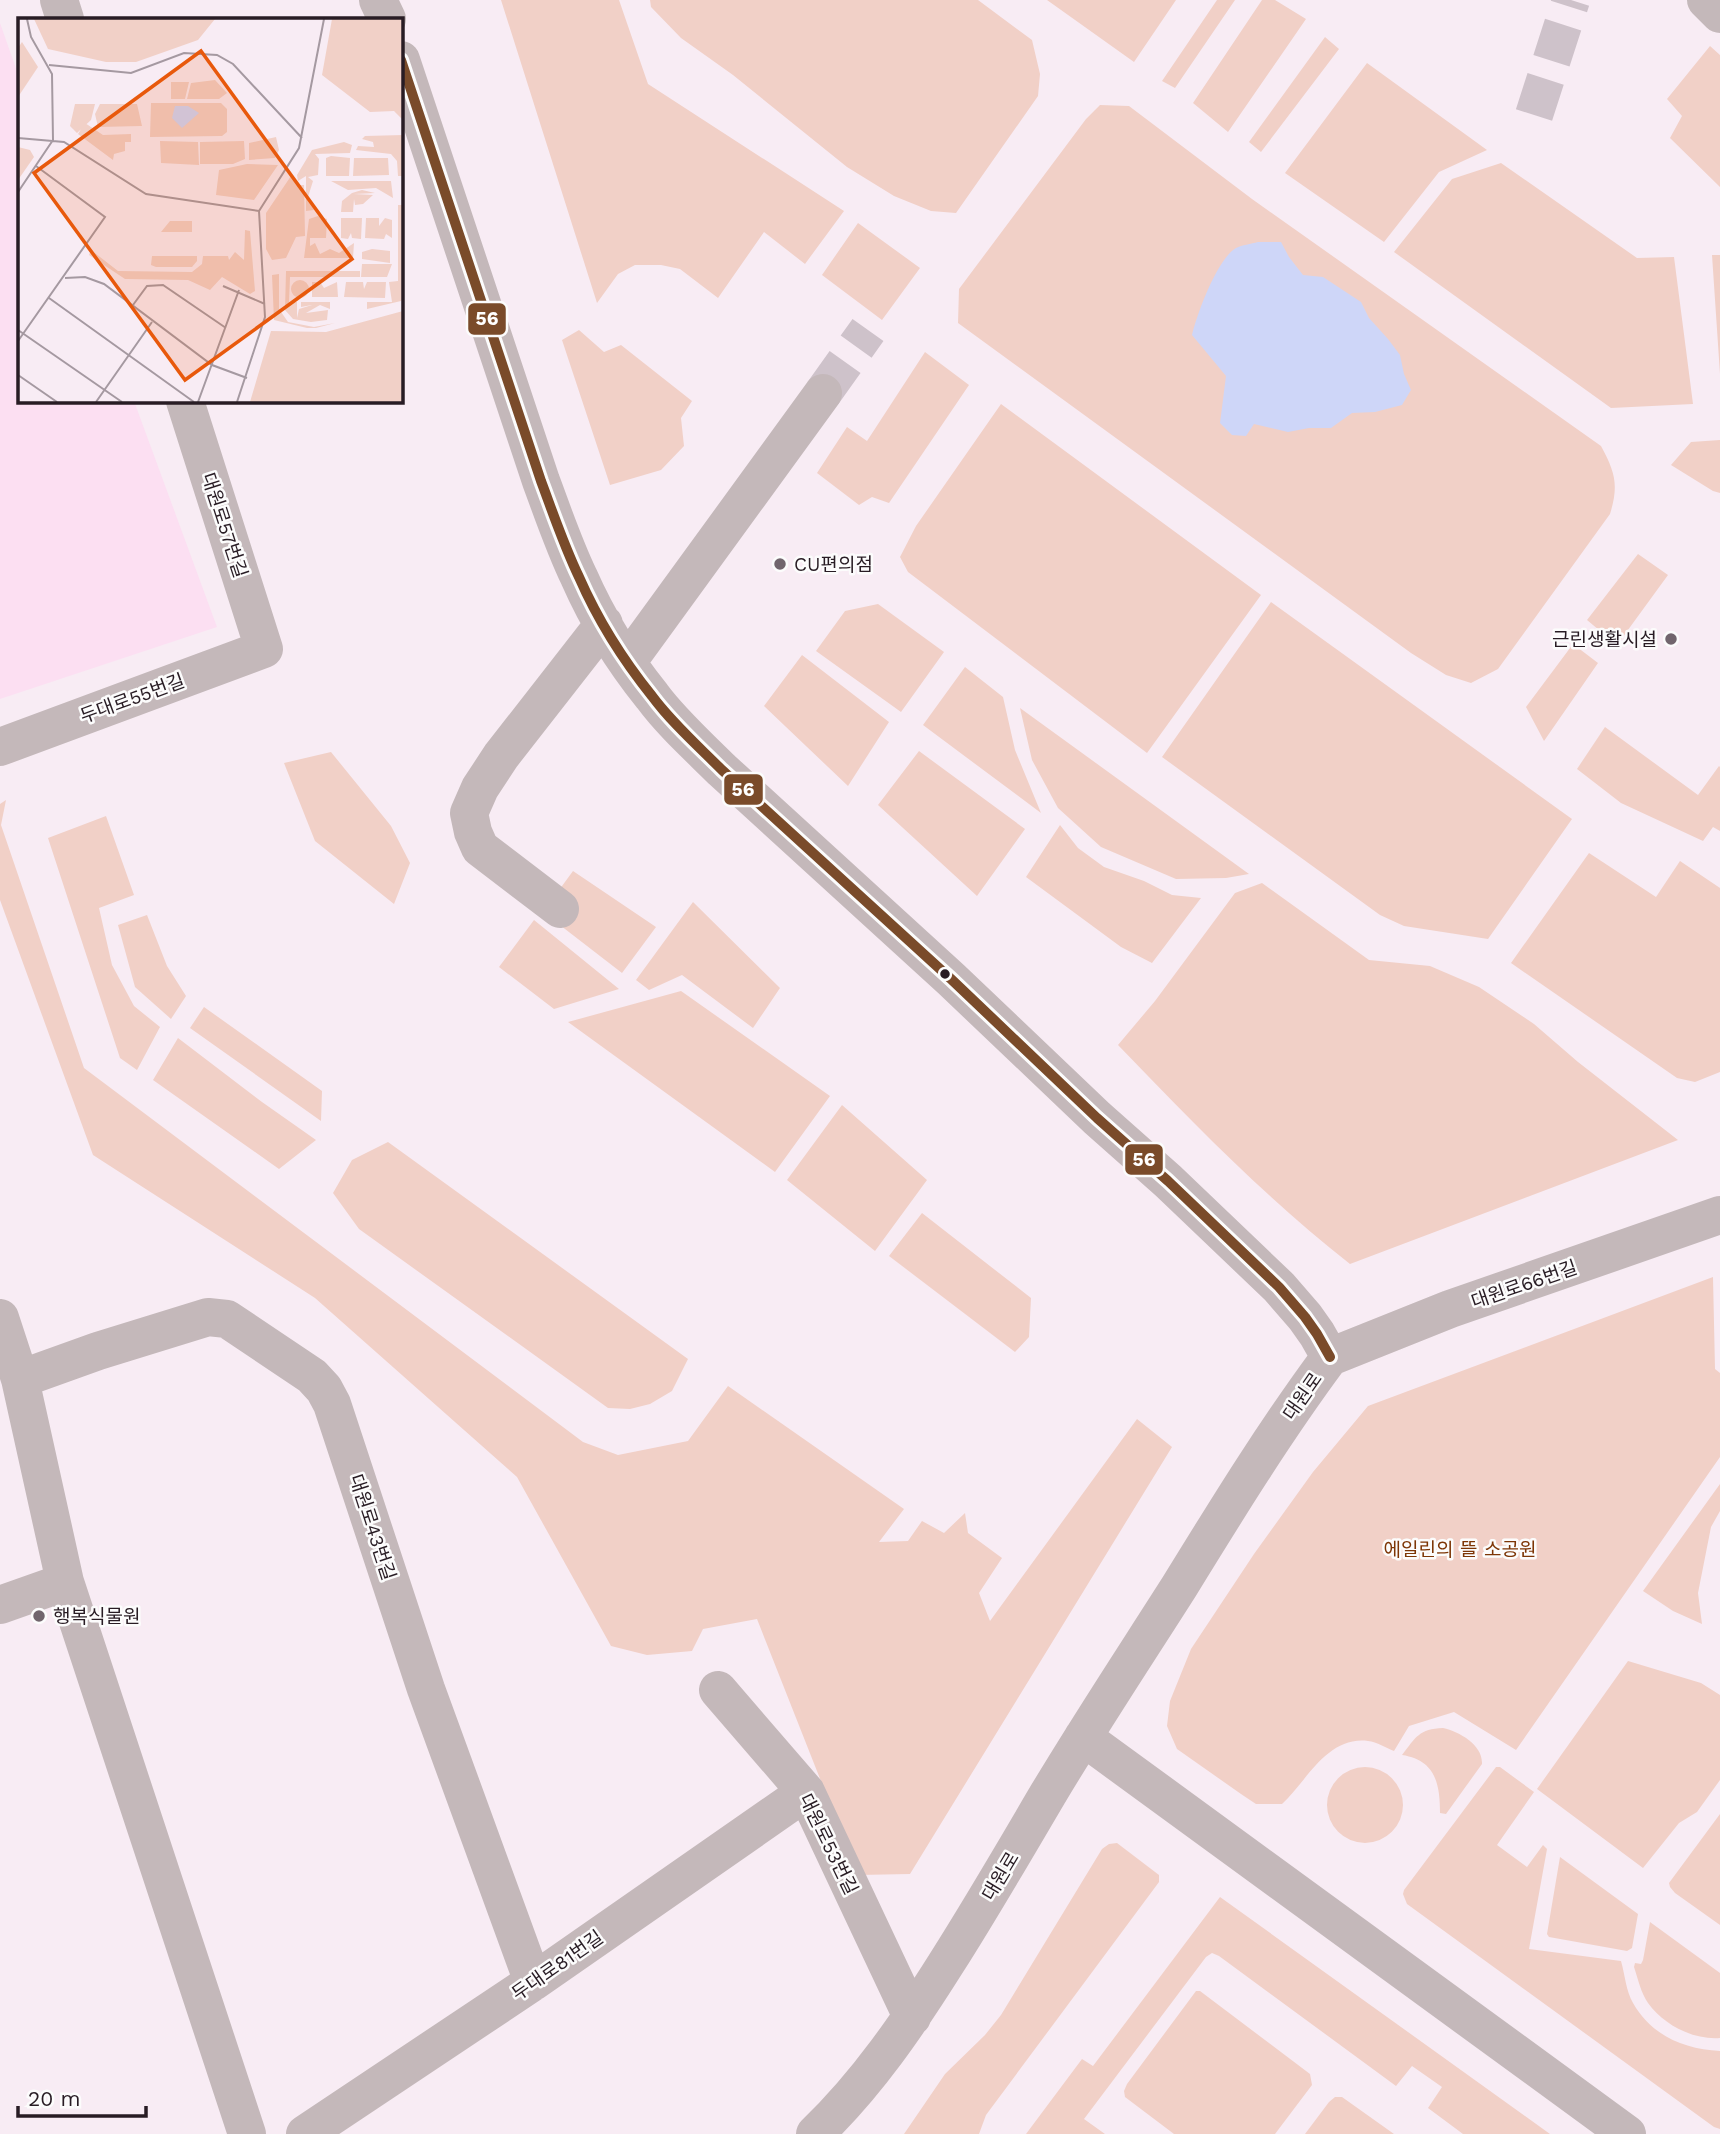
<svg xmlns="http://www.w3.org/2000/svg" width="1720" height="2134" font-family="'Work Sans','Noto Sans KR',sans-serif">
<rect width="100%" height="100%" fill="#f8ecf4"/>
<path fill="#fcdff2" d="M0,23L19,77V401H134L217,627L0,699Z"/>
<path fill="#f1d0c7" d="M501,0H619L648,84L844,211L805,264L764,232L718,298L680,269L661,265H635L618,274L597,303Z
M650,0H978L1032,40L1040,74L1038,96L956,213L931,211L894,196L847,167L733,75L681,38L651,7Z
M1047,0H1176L1134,62Z
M1217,0H1235L1175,88L1162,81Z
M1262,0H1275L1306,19L1228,132L1193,103Z
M1325,37L1339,49L1261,152L1249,142Z
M1710,46L1720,55V187L1670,138L1682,116L1667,99Z
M1367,63L1487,150L1439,172L1384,242L1285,173Z
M1100,105L1129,106L1252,199L1601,446C1615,472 1619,485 1610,514L1498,669L1471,683L1446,675L1411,653L958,323L959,289L1086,119Z
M1501,163L1637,258L1674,257L1693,404L1611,408L1394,252L1452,179Z
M858,223L920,268L882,320L822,275Z
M1712,255H1720V374Z
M579,330L604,352L621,345L692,401L681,418L684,446L661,470L610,485L562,340Z
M925,352L969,385L889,503L872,497L859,505L817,473L847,427L867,441Z
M1001,404L1261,595L1147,753L908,572L900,557L916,526Z
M1720,440V493L1713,491L1671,465L1691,442Z
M1638,554L1668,575L1617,645L1587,620Z
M1271,602L1572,819L1488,939L1404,926L1380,915L1162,757Z
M878,604L944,652L901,712L816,651L845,611Z
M1573,644L1598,663L1544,741L1526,707Z
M802,655L889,722L848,786L764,706Z
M965,667L1003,697L1015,750L1041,813L923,725Z
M1020,708L1249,874L1226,878L1176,879L1101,847L1058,808L1032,760Z
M1605,727L1698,795L1719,766L1720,767V831L1713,827L1703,841L1621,803L1577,769Z
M919,751L1025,829L977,896L878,805Z
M331,752L391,826L410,863L394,904L315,841L284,763Z
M6,800L1,825L84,1068L583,1442L618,1455L688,1441L728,1386L904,1509L879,1542L908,1541L922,1521L944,1533L965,1513L968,1533L1002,1558L979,1593L990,1621L1137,1419L1172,1447L910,1874L858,1875L757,1619L703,1629L692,1651L647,1655L611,1646L517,1477L315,1298L93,1155L0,900V804Z
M106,816L134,895L99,908L112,965L134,1006L160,1027L137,1070L120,1058L48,838Z
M1060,825L1078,848L1104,867L1144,881L1172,895L1201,898L1152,963L1121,947L1026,877Z
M1589,853L1656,897L1680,861L1720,888V1072L1695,1082L1677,1078L1511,963Z
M573,871L656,927L622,973L543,912Z
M1262,883L1369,960L1430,966L1479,987L1534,1024L1578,1062L1678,1140L1350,1264C1266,1198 1192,1122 1118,1045L1155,1001L1235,893Z
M693,902L780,988L753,1028L682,975L649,990L636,980Z
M147,915L167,966L186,996L171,1019L135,987L118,925Z
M534,920L619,989L554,1009L499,967Z
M681,991L830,1096L775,1172L568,1022Z
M204,1007L322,1091L321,1121L190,1028Z
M178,1038L262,1102L316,1140L279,1169L153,1080Z
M842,1105L927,1180L875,1251L787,1180Z
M388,1142L688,1359L672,1391L650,1404L630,1409L608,1408L359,1229L333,1193L352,1160Z
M922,1213L1031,1298L1029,1337L1015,1352L889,1256Z
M1713,1277L1715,1369L1720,1373V1457L1516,1750L1454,1712L1409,1726L1394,1751C1386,1748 1377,1742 1368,1741C1327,1736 1307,1781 1282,1804H1256L1241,1794L1177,1749L1167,1726L1170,1701L1191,1649L1254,1554L1313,1472L1368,1406Z
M1720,1484V1511L1711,1527L1698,1593L1702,1624L1673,1611L1643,1591Z
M1628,1661L1701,1683L1720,1695V1780L1697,1812L1679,1823L1643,1868L1537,1789Z
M1443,1728C1460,1732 1483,1745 1482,1764L1446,1814L1440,1813C1440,1783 1435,1760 1402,1755C1416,1737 1419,1729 1443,1728Z
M1327 1805a38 38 0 1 1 76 0a38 38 0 1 1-76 0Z
M1496,1767H1500L1534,1792L1497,1845L1527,1867L1543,1845L1547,1849L1529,1949L1621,1961C1625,1975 1626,1991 1633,2003C1652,2036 1684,2049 1720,2051V2129L1714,2127L1407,1904L1403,1894L1404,1890Z
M1720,1814V1925L1675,1893L1670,1887L1669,1883Z
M1117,1843L1159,1875V1882L986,2115L979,2134H904L945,2074L985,2035L1001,2015L1102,1849L1109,1844Z
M1560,1857L1638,1914L1632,1948L1627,1951L1549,1937L1547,1934Z
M1220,1897L1550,2134H1463L1428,2108L1442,2087L1412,2066L1396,2086L1219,1956L1212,1953L1206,1957L1084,2119L1105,2134H1026L1082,2059L1093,2066Z
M1650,1922L1720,1973V2038C1693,2040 1664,2025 1648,2003C1641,1993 1638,1979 1634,1967L1635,1963L1641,1964L1643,1960Z
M1196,1991H1200L1310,2074L1312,2085L1275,2134H1174L1125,2097L1124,2091L1127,2084Z
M1335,2097H1342L1394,2134H1305L1329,2102Z"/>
<path fill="#ced6f8" d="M1258,242H1281L1289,257L1303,275L1323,277L1361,302L1369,318L1388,339L1400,355L1404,374L1411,390L1402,405L1375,412L1352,413L1331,428H1309L1288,432L1254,424L1246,436L1232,435L1220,423L1226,376L1192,335C1197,314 1217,259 1236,248C1242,245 1251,244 1258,242Z"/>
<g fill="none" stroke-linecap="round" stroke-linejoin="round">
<path stroke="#cec2ca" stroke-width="38" stroke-dasharray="38 19" stroke-linecap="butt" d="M1534,115L1571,0
M823,393L868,330"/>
<path stroke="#c4b8ba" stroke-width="38" d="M59,0L65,19
M378,0L387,19
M1706,0L1720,14
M401,60L541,481C553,513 564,546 579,577C597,618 623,660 652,696C672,723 698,746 722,770L951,979L1097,1118L1168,1181L1279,1287L1305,1317L1317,1334L1330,1357
M628,661L823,393
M0,747L264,649L185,401
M560,909L480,848L473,832L469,813L480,788L501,756L604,624
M0,1318L20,1379L65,1582L247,2134
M1330,1357L1450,1309L1720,1215
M20,1379L98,1351L208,1317L227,1319L312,1376L324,1389L332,1404L426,1689L533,1982
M0,1605L65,1582
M718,1690L806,1792L912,2017
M1083,1737L1627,2134
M305,2134L533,1982L806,1792
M815,2134C868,2083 908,2024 947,1962C982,1907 1015,1850 1048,1794C1090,1724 1135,1656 1179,1587C1227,1509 1275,1431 1330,1357"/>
<defs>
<path id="bus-1" d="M401,60L541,481C553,513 564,546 579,577C597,618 623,660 652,696C672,723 698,746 722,770L951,979L1097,1118L1168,1181L1279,1287L1305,1317L1317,1334L1330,1357"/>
</defs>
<use href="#bus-1" stroke="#fcfcfc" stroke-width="16"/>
<use href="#bus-1" stroke="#7a4b2a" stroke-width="10"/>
</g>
<g fill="#71656d" stroke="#fcfcfc" stroke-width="2.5">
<circle cx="780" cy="564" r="7"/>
<circle cx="1671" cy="639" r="7"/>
<circle cx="39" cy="1616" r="7"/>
</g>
<circle fill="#281c24" stroke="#fcfcfc" stroke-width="2.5" cx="945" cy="974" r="6"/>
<g text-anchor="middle" stroke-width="5" stroke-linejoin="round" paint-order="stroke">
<g font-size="19" fill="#281c24" stroke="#fcfcfc">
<text transform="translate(225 525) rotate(72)" y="7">대원로57번길</text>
<text transform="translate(132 698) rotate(-20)" y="7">두대로55번길</text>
<text transform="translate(1524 1284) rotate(-19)" y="7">대원로66번길</text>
<text transform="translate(1302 1396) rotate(-55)" y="7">대원로</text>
<text transform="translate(373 1527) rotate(72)" y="7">대원로43번길</text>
<text transform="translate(829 1844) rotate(64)" y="7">대원로53번길</text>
<text transform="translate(1000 1876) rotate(-59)" y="7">대원로</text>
<text transform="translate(557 1965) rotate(-35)" y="7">두대로81번길</text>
</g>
<g font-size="19" fill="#281c24" stroke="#fcfcfc" text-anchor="start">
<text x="794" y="571">CU편의점</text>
<text x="1657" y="646" text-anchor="end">근린생활시설</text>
<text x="53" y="1623">행복식물원</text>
</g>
<g font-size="19" fill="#7d3606" stroke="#fcfcfc">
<text x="1460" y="1556">에일린의 뜰 소공원</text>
</g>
</g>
<g transform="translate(18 18)">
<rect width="385" height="385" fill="#f8ecf4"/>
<path d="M16,1H197L180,22L118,44H88L30,31ZM314,1H385V102L376,93L352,94L304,57ZM4,24L20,49L0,79V30ZM197,62L209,75L201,81H169L173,65ZM153,64H171L167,81H153ZM133,85H203L209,91V114L204,118L132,119ZM57,86H77L73,102L59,115L52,108ZM82,86H119L124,108L80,109L77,96ZM67,105L85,117L113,116V124H107V133L96,136L95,142L60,116ZM385,117V158H380L379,143L373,136L338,132L340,128L356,129L355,124L344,121L347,118ZM258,119L261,132L257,140L231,142V125ZM142,123L180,124L181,147L143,145ZM226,123L227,141L215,146H182V124ZM326,124L334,127L332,135L297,136L301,141L300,157L290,159L295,163L290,179L296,192L288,193V158L280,163L279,157L294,132ZM0,129L12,132L16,139L0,162ZM313,138L332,140L331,158H308V140ZM336,140H370L371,157L335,158ZM229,146L260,147L236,182L198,177L201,152ZM273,158L279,167H286L287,218L278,219L268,240L254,242L248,231V195ZM313,163H373L375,180L358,170L330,172ZM344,172L357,175L336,176L355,177L345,186L337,187L336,181L335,194H323L324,183L334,175ZM380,187H385V281L383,283L349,291V284H374L371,264L380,263ZM300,198L309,201L308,220H292V228L297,225L302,236L312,231L321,235L336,225L335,240H286L291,201ZM344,200L343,221L334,220L333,215L330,221L323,220V200ZM348,200H361V208L367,200L374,202V220L368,216L366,221L347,220ZM152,203H174V214H143ZM227,212L232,213L237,273L232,276L204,259L192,272L170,262L107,261L71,237L73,232L100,253L174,254L184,246L185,238H210L211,242L217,234L226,242ZM354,231L372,233V245L344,241V234ZM134,238H179V243L174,249H138L133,247ZM374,246L369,259H343L344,246ZM268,253H342V259H272L271,284H279V300L281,291L294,287L283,289V284H312V291L302,287L288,295L310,292L309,302L293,304L275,301L267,292ZM261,256V291L270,304L296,309L317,305L298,310H289L256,302L254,257ZM273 271a9 9 0 1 1 18 0a9 9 0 1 1-18 0ZM302,264L306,270L319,264L320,279H294V264ZM328,264H345L346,271L349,264H368L367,280L326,279ZM385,293V384H232L253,313L308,314Z" fill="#f1d0c7"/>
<path d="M157,88H170L181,95L164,110L154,100Z" fill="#ced6f8"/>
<path fill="none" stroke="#a599a1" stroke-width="2" d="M31,47L113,55L166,35L199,37L215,46L284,120M0,120L46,124L128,176L241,193M0,174L35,122L34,56L13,19L9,1M241,193L281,130L306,1M47,260L67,259L86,266L194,347L229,360M205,268L247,286M31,280L176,384M115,287L129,268L145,267L208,310M0,312L104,384M0,323L87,199L18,148M0,357L39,384M78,384L134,304M180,384L221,272M219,384L247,299L241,193"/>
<path fill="#e8590c" fill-opacity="0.15" stroke="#e8590c" stroke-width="3.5" d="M183,33L334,241L167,362L16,155Z"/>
<rect width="385" height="385" fill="none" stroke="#281c24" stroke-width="3.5"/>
</g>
<g stroke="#fcfcfc" stroke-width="2.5">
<rect x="467" y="302" width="40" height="34" rx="7" fill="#7a4b2a"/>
<rect x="723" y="773" width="41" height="33" rx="7" fill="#7a4b2a"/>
<rect x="1124" y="1143" width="40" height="33" rx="7" fill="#7a4b2a"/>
</g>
<g font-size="19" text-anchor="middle" font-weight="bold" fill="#fff">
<text x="487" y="325">56</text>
<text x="743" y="796">56</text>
<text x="1144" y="1166">56</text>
</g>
<path d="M18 2106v10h128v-10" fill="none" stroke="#281c24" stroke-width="3.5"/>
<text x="28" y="2106" font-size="21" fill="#281c24" stroke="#fcfcfc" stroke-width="5" paint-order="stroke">20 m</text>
</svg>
